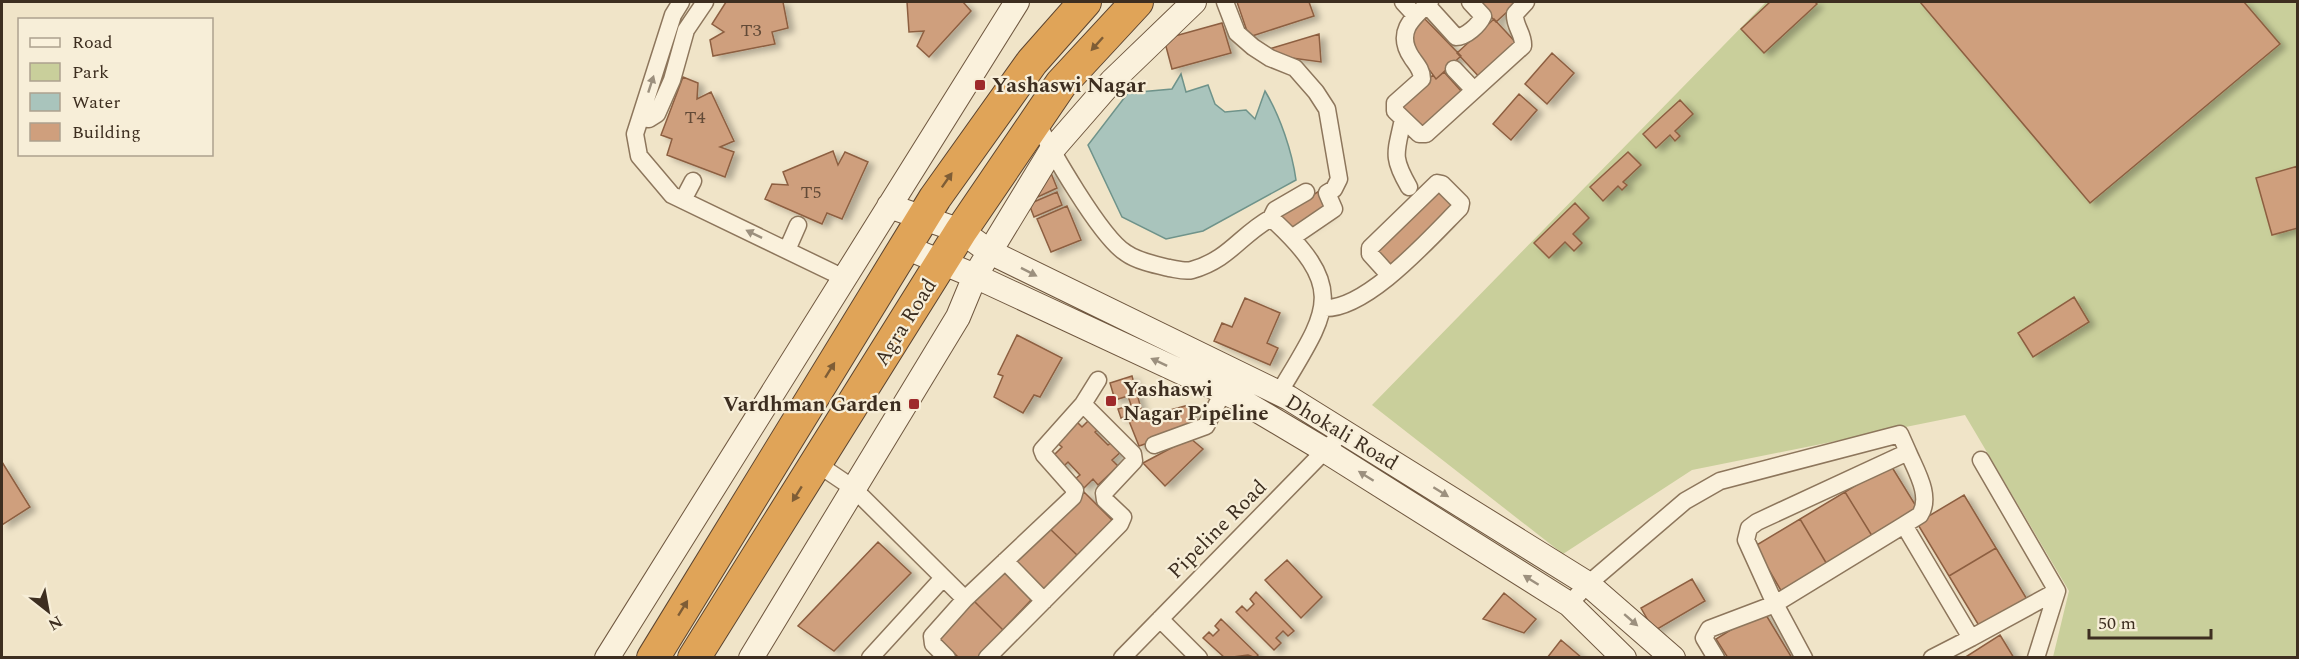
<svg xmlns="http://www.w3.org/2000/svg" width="2299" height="659" font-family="Spectral,serif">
<defs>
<filter id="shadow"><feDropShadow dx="6" dy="3.5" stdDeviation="3" flood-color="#0004"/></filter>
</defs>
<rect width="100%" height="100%" fill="#f0e4c8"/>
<path fill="#c9cf9b" d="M1766,2H2297V657H2053L2069,591L1965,415L1692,470L1563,554L1372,405Z"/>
<path fill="#a9c4bc" stroke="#6f938a" stroke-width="1.5" d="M1181,74L1186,92L1208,85L1215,104L1225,112L1246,110L1255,119L1265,91C1280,116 1292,151 1296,180L1203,231L1166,239L1122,217L1088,145L1128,93L1172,89Z"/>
<path fill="#cf9f7d" stroke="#8d5f41" stroke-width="1.5" filter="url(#shadow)" d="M726,2H783L788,28L772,32L775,44L713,56L710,40L724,32L712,24Z
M907,2H963L971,11L929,57L917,46L924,31L909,32Z
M1237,2H1309L1314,16L1249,37Z
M1477,2H1518L1496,22Z
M1770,2H1815L1817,4L1764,53L1741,29Z
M1920,2H2244L2280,44L2090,203Z
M1422,16L1461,56L1436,79L1405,37Z
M1494,19L1519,46L1482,80L1457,53Z
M1222,23L1231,53L1172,69L1164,39Z
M1319,34L1321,62L1270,55L1269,49Z
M1552,53L1574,73L1547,104L1525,84Z
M1444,72L1462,92L1421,131L1398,106L1433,75L1436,79Z
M683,77L698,83L697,99L711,92L734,141L720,147L734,152L725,177L667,155L672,139L661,135Z
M1519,94L1537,110L1511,140L1493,124Z
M1680,100L1693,114L1675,131L1680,136L1675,141L1670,135L1656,148L1643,134Z
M833,151L838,165L845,152L868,162L842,219L827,213L822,224L765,199L772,184L788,185L783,172Z
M1628,152L1641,165L1623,182L1627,185L1622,190L1618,186L1603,201L1590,187Z
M2298,166V228L2272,235L2256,178Z
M1049,168L1057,188L1027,202Z
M1440,187L1458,205L1390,270L1373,252Z
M1319,191L1330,211L1292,235L1281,216Z
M1057,192L1062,205L1034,217L1029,204Z
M1575,203L1589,218L1573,234L1582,243L1574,251L1565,242L1549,258L1534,243Z
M1067,206L1081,240L1051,252L1037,219Z
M2074,297L2089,322L2033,357L2018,333Z
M1245,298L1280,313L1267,343L1278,348L1270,365L1214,341L1222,323L1232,327Z
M1017,335L1062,358L1040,397L1034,395L1023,413L994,397L1003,376L998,374Z
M1132,376L1142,412L1121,418L1118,409L1131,405L1128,396L1115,400L1110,383Z
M1189,405L1198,426L1139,446L1129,421Z
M1092,417L1101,427L1095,432L1108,445L1114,440L1123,450L1112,460L1118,466L1098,485L1093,479L1084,488L1075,479L1080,475L1068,462L1063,467L1053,456L1062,447L1055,441L1076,421L1082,427Z
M1190,438L1203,449L1165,486L1143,463Z
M2,462L30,507L2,525Z
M1890,464L1919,511L1874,539L1845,492Z
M1084,492L1113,521L1078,556L1048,527Z
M1845,492L1874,539L1828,566L1800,519Z
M1964,495L1996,548L1949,576L1917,523Z
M1800,519L1828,566L1783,594L1755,546Z
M1048,527L1078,556L1043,592L1013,563Z
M878,542L911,573L834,651L798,626Z
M1996,548L2028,601L1981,629L1949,576Z
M1287,560L1322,597L1301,618L1265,580Z
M1006,570L1032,599L1003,630L974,601Z
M1692,579L1705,601L1654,631L1641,608Z
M1256,592L1294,631L1288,636L1283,631L1276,638L1281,643L1274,650L1236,612L1242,606L1247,611L1254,604L1250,599Z
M1504,593L1536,619L1524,633L1483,619Z
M974,601L1003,630L977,658H959L938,637Z
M1763,610L1792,658H1728L1716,639Z
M1221,619L1258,655L1256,658L1248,655L1225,658L1203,638L1209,632L1213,636L1219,630L1215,626Z
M2000,635L2014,658H1964Z
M1561,640L1582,658H1547Z"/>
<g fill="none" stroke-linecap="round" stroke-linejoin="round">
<defs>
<path id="street" d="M681,2L673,15L635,134L639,156L672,195L844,278
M1225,2L1237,33L1253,47L1270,58L1295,68L1316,92L1327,109L1339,179L1334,189L1327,193L1334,209L1293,237
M1403,2L1415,15
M1430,2C1411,19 1395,33 1412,58C1417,65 1422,70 1422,79L1395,103V111L1419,134H1426L1523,46C1524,34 1514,26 1515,14L1526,2
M1427,5L1456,37C1466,37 1479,25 1483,16L1470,2
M1454,69L1474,90
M640,118L649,119L657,114L672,80L686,30L705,2
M1403,119C1396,153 1391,156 1409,187
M1036,120C1050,149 1101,238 1126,253C1137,261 1156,265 1169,268C1176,269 1185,272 1192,270C1230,259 1240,235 1271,218C1350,290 1327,312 1279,393
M683,200L693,181
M1271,218L1275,210L1306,192
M787,250L798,225
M1323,308C1366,311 1431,237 1460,208L1461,203L1442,184L1437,183L1370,248V254L1389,275
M1154,445L1206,426L1223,392
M1981,460L2057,591L2036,658
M816,463L853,488L965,599L932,636L933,644L947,658
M1904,525L1920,515C1932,496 1916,471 1908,452
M1005,561L1044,601
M965,599L1073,497L1075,490L1044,455L1042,450L1083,404L1098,380
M1569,604L1588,584L1685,501L1720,481L1900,434L1908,452L1757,522L1749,528L1746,540L1775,604L1709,629L1704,638L1716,658
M1160,619L1199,658
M1971,638L2057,591
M870,658L943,578
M987,658L1120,524L1123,517L1105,500L1104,493L1134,461L1133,454L1083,404
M1122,658L1344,431
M1804,658L1775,604L1904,525L1971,638L1932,658"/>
<path id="secondary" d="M889,206L961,231L990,252L1289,398L1588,584L1673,658
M905,247L975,276L1237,398L1326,451L1569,604L1624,658
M607,658L1017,2
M751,658L958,317L975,276L1051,151L1112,81L1194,2"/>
<path id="highway" d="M653,658L935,198L1032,62L1085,2
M694,658L961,231L1061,84L1137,2"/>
</defs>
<use href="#street" stroke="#8d765c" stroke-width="19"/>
<use href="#secondary" stroke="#6f573f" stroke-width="26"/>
<use href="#highway" stroke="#5b4430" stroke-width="34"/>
<use href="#street" stroke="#faf1dc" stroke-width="16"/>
<use href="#secondary" stroke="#faf1dc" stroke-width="24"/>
<use href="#highway" stroke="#e0a458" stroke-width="32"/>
</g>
<defs><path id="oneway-solid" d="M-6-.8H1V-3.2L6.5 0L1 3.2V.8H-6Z" transform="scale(1.5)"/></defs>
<g fill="#7e5d36">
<use href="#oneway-solid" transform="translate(1097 44) rotate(132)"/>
<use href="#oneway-solid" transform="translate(947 180) rotate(-55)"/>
<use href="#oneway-solid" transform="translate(830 370) rotate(-58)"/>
<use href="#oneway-solid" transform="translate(797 494) rotate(122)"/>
<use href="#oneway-solid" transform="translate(683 608) rotate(-58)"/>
</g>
<g fill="#9c907e">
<use href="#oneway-solid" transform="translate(651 84) rotate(-72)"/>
<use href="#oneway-solid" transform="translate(754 234) rotate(-154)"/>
<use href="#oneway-solid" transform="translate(1029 272) rotate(27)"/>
<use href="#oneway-solid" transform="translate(1159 362) rotate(-155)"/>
<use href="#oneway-solid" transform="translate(1366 476) rotate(-148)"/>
<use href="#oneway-solid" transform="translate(1441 492) rotate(32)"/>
<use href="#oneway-solid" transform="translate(1531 580) rotate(-148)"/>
<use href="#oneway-solid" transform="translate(1631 620) rotate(41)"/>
</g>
<g fill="#9e2a2b" stroke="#f7eed8" stroke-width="2">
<rect x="974" y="79" width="12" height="12" rx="3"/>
<rect x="1105" y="395" width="12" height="12" rx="3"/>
<rect x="908" y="398" width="12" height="12" rx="3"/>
</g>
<g text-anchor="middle" stroke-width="4.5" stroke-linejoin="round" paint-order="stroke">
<g font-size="18" fill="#624a37">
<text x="751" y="36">T3</text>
<text x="695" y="123">T4</text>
<text x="811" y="198">T5</text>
</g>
<g font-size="21" font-weight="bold" fill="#3d2e20" stroke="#f7eed8" text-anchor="start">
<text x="992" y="92">Yashaswi Nagar</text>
<text x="1123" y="396">Yashaswi<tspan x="1123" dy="24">Nagar Pipeline</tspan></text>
<text x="902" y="411" text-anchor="end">Vardhman Garden</text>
</g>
<g font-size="21" fill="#3d2e20" stroke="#f7eed8">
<text transform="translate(905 322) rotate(-58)" y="7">Agra Road</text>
<text transform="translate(1342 432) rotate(31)" y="7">Dhokali Road</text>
<text transform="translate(1217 529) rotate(-45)" y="7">Pipeline Road</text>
</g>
</g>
<rect width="2299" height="659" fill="none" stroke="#3d2e20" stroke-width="6"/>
<rect x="18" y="18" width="195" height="138" fill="#f7eed8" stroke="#ada18e" stroke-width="1.5"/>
<rect x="30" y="38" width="30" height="9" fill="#faf1dc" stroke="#ada18e" stroke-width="1.5"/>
<text x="72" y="48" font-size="18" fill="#3d2e20">Road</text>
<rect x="30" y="63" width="30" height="18" fill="#c9cf9b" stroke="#ada18e" stroke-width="1.5"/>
<text x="72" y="78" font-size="18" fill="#3d2e20">Park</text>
<rect x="30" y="93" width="30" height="18" fill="#a9c4bc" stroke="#ada18e" stroke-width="1.5"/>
<text x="72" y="108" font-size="18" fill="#3d2e20">Water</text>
<rect x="30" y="123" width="30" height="18" fill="#cf9f7d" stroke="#ada18e" stroke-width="1.5"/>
<text x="72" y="138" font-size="18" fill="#3d2e20">Building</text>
<g transform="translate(48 611) rotate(149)" stroke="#f7eed8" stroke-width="4.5" paint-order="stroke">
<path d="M0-4.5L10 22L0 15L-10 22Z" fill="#3d2e20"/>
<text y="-9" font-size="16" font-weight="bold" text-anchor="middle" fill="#3d2e20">N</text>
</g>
<path d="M2089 629v9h122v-9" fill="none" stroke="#3d2e20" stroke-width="3"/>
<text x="2098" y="629" font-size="18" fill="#3d2e20" stroke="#f7eed8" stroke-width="4.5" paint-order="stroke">50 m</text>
</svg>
